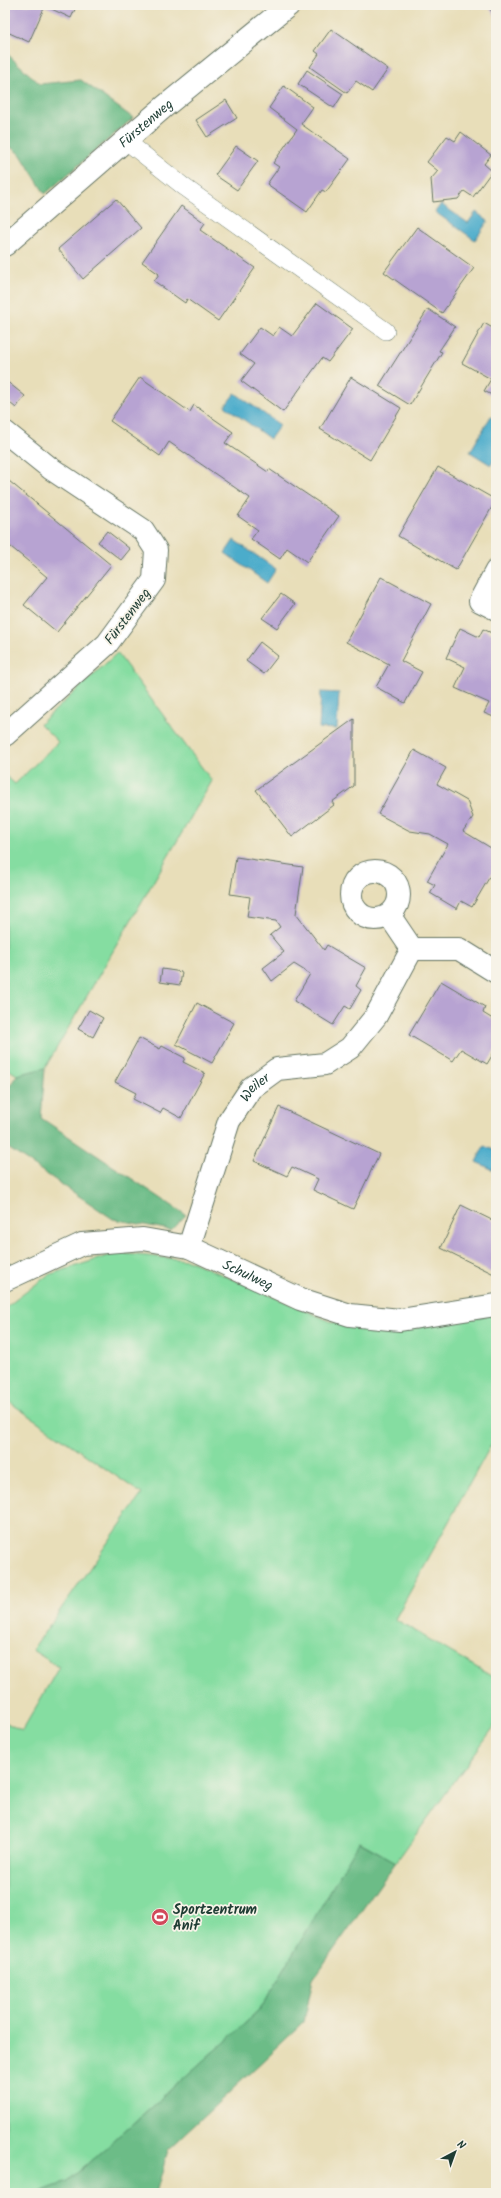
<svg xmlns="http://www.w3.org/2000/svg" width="501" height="2198" font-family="Kalam,sans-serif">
<rect width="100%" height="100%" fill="#f7f3e8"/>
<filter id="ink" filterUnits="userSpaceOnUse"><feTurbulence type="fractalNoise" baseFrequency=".025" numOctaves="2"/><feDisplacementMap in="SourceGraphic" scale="8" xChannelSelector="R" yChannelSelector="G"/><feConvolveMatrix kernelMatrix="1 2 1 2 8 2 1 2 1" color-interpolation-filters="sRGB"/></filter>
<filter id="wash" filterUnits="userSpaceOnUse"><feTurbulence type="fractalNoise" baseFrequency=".012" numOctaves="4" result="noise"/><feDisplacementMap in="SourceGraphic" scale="16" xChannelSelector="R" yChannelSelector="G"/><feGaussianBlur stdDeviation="0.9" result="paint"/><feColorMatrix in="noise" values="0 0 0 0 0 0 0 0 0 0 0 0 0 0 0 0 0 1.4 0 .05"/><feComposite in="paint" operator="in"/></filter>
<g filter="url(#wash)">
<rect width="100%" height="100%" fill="#e8deb9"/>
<path fill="#85dda1" stroke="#528d6a" d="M117,653L212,781L45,1068L17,1075L5,1067V775L15,784L58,742L40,724Z
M117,1253L188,1260L332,1322L397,1331L496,1314V1436L395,1619L496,1679V1724L396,1862L360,1842L260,2010L67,2182L37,2193H5V1722L22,1731L59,1667L32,1650L142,1494L5,1399V1308L48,1275Z"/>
<path fill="#6cbc87" stroke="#467c5e" d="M5,52L40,84L81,80L133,118L45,194L21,155L5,143Z
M45,1068L41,1118L186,1215L171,1230L113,1219L5,1146V1093L17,1075Z
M359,1842L396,1862L313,1979L304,2022L168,2150L156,2193H37L67,2182L260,2010Z"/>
<path fill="#4caccb" stroke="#367480" d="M441,204L468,223L476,212L488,221L475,240L435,212Z
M235,393L280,425L270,439L225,406Z
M491,416L496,419V457L491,465L470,452Z
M234,540L276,569L267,583L225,553Z
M321,692L339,693L337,729L319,728Z
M484,1146L496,1151V1171L476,1162Z"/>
<g id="blocks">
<path fill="#b7a3d2" d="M5,5H77L71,18L45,6L29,42L5,31Z
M487,5H496V17Z
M331,29L388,69L372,92L356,81L347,93L310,67L319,54L315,51Z
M307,70L343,94L334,108L298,84Z
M284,86L313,107L301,124L350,159L326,192L322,190L307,212L267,184L279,167L273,163L297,129L269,108Z
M226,100L237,118L207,137L196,120Z
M461,132L491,155L484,164L492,171L473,197L464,191L458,199L433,202L431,179L438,171L427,162L447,136L455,141Z
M236,146L258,161L237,190L215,175Z
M5,170L9,175L5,179Z
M116,199L141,228L83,279L58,249Z
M181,206L205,223L200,230L255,268L218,321L187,299L185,303L154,281L159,274L142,262Z
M417,227L474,268L442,313L384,272Z
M317,303L353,329L328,362L322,358L283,412L241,381L254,364L240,354L260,327L273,336L279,327L292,336Z
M428,309L455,327L439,351L442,352L410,405L379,386Z
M484,323L496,330V397L484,391L491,379L462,363Z
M140,377L190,412L194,405L233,432L225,443L268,472L269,469L339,516L307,562L287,548L280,559L251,539L258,530L238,516L250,498L169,442L160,456L110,421Z
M351,377L401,408L370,460L320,429Z
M5,380L25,396L16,408L5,399Z
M438,467L496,500L456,570L398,536Z
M9,481L111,565L57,632L24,605L47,577L5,542V486Z
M107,531L130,549L121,560L98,542Z
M381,577L431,604L401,661L422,672L405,703L376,687L389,664L346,642Z
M281,594L295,604L277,628L262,618Z
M460,628L479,637L483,629L496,635V718L484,713L489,703L455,688L465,667L446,658Z
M260,642L278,656L264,674L246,661Z
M354,719V786L332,802L334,805L292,837L256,790Z
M414,750L446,768L437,784L467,801L473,817L463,831L496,851V866L472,907L461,901L457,909L430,893L435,885L427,881L448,844L430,834L410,831L378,814Z
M236,857L303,867L296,914L324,950L327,945L366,968L356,986L361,990L350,1009L345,1006L333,1025L294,1001L310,974L294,964L272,981L263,968L284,952L270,935L280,927L276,921L247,917L250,897L230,894Z
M162,969L182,972L180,985L160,982Z
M441,981L485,1007L483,1013L496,1021V1049L487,1064L461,1049L453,1061L409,1035Z
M197,1003L234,1023L212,1063L176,1044Z
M89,1010L103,1018L93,1037L78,1029Z
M139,1038L160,1049L162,1046L185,1058L183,1062L205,1073L181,1118L163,1108L160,1113L133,1099L136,1093L115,1082Z
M279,1107L379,1154L353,1209L313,1190L318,1179L292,1167L287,1176L254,1161Z
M461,1205L496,1222V1275L441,1248Z"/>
</g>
</g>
<g filter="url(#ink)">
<use href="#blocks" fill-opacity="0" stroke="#657563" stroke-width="1"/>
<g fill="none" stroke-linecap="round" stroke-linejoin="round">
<defs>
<path id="service" d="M125,140L183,186L386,331"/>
<g id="minor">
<path id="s1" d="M5,245L164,107L289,5"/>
<path d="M5,432L50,468L143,530L156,550L154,580L107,644L5,735"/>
<path d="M496,571L480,601L496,609"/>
<circle cx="375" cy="895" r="24"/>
<path d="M389,915L412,949"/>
<path id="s2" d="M189,1247L229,1121L251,1088L277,1069L325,1064L350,1048L376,1016L412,949H459L496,972"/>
<path id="s3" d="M5,1280L82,1244L143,1239L189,1247L300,1299L350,1315L400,1320L496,1305"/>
</g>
</defs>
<use href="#service" stroke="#657563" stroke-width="18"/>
<use href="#minor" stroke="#657563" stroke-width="24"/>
<use href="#service" stroke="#fff" stroke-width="17"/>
<use href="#minor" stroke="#fff" stroke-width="22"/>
</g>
</g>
<defs>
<symbol id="stadium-disc" viewBox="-11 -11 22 22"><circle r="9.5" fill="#d1495b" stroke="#f7f3e8"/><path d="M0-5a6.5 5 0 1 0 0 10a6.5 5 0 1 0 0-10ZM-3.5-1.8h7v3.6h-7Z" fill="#fff"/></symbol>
</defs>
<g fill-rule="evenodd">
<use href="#stadium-disc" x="150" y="1907" width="20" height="20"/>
</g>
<g text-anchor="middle" stroke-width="3.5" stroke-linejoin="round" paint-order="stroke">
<g font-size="14" fill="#1f3d34" stroke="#f7f3e8">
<text dy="5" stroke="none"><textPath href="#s1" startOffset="186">Fürstenweg</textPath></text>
<text transform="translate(127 616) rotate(-53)" y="5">Fürstenweg</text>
<text dy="5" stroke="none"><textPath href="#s2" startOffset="175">Weiler</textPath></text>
<text dy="5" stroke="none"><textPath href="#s3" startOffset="258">Schulweg</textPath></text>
</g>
<g font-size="14" font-weight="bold" fill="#1f3d34" stroke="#f7f3e8" text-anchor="start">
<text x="173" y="1914">Sportzentrum<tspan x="173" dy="16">Anif</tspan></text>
</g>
</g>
<rect width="501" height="2198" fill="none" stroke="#f7f3e8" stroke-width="20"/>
<g transform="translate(455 2152) rotate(41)" stroke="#f7f3e8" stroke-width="3" paint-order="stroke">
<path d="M0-3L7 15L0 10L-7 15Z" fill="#1f3d34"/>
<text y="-6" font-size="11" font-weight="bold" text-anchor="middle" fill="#1f3d34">N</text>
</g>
</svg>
